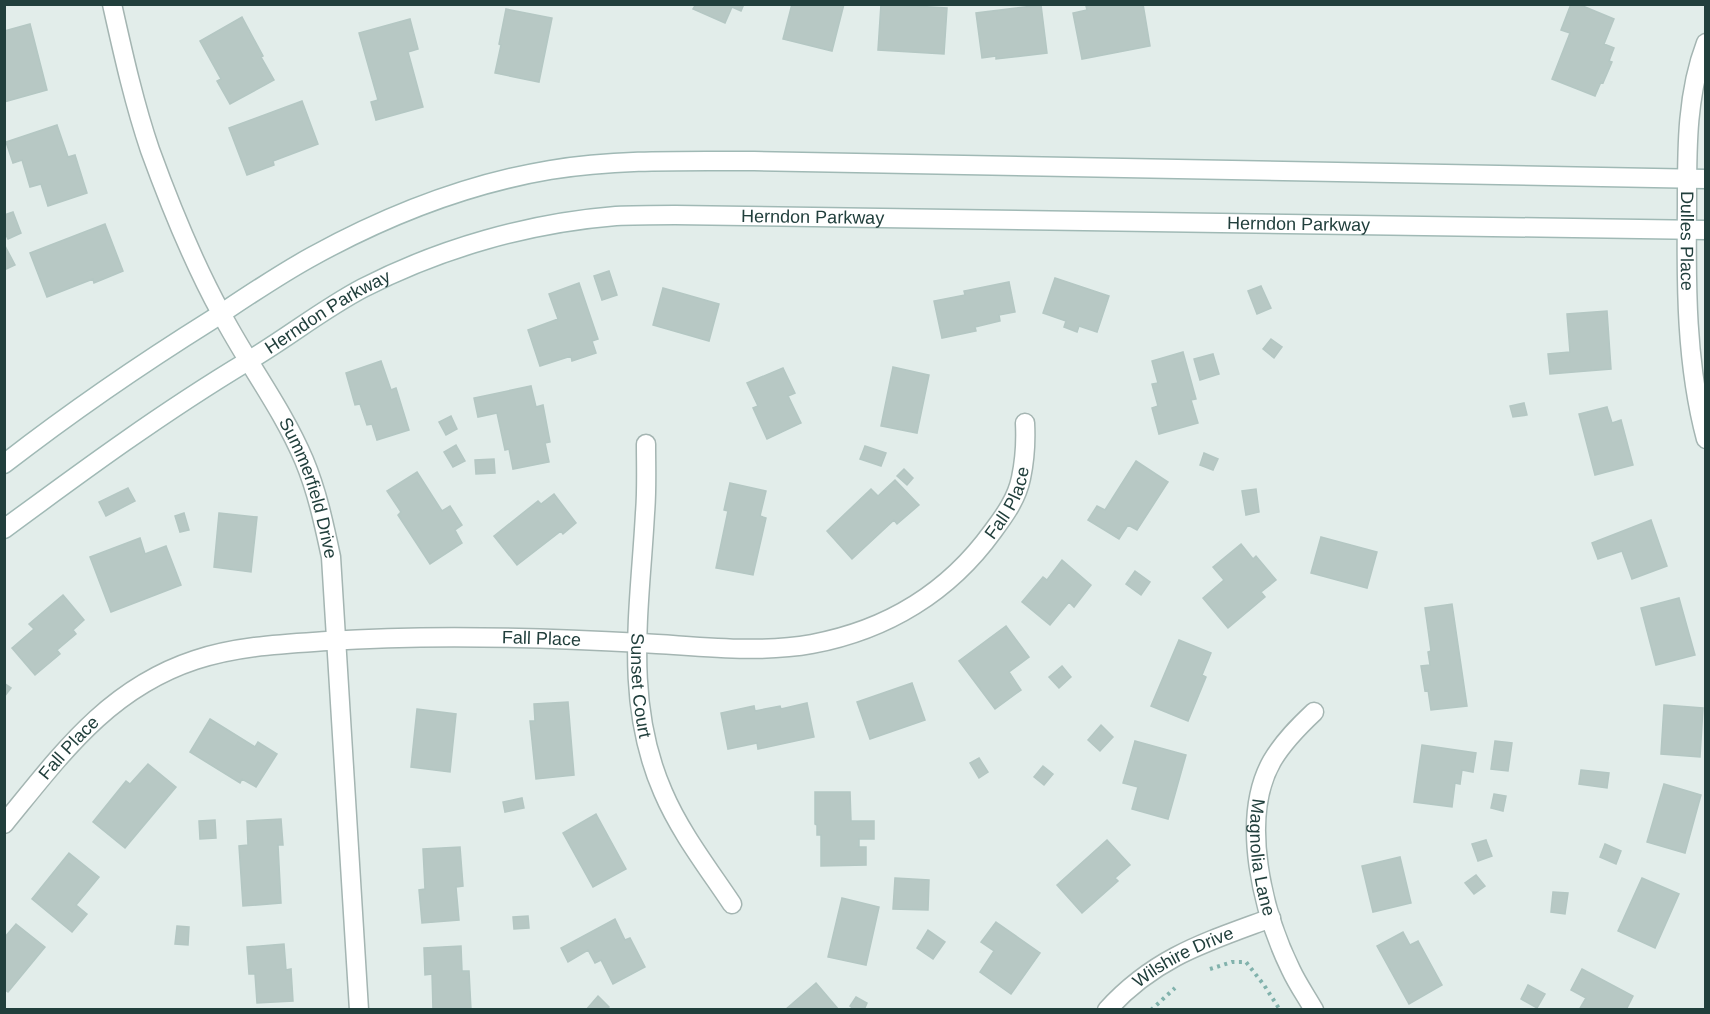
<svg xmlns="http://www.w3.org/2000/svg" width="1710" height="1014" font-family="Helvetica,sans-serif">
<rect width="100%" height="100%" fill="#e2edea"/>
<path fill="#b7c8c4" stroke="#b4c7c3" stroke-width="1.5" d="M696,4H744L741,11L732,7L725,23L693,9Z
M792,4H844L832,51L783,39Z
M881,4L947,8L944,54L878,50Z
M1093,4H1143L1150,46L1082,59L1073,13L1087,10L1086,6Z
M1571,4H1578L1614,19L1604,44L1614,48L1609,61L1612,62L1603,83L1601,82L1595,96L1552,79L1570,33L1561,30Z
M1041,5L1047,53L996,59V56L982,58L976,13Z
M506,9L552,18L539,82L495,73L501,45L499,44Z
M242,17L263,56L261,57L274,80L230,104L217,81L221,79L200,41Z
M410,19L418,49L408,52L423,107L376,120L371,102L378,100L359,33Z
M30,24L47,90L4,102V31Z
M302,101L318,144L273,161L274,165L247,175L229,128Z
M57,125L68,157L75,155L87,193L48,206L41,184L30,187L22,160L13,163L6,142Z
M13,212L21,233L8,239L4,231V215Z
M105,224L123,271L94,283L93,279L47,297L30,253Z
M4,244L15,265L4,270Z
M609,271L617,295L602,300L594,276Z
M1055,278L1109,296L1097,332L1079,326L1077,332L1064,327L1066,321L1043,313Z
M1009,282L1015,312L999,315L1000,321L975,327L976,331L942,338L934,301L965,295L964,291Z
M579,283L598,339L592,341L596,353L572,361L571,356L540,366L528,330L558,319L549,294Z
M1261,286L1271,308L1257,314L1248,291Z
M663,288L719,304L709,341L653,325Z
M1607,311L1611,369L1550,374L1548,354L1570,352L1567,314Z
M1271,339L1282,347L1274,358L1263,349Z
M1183,352L1196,399L1191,400L1198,423L1159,434L1152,408L1158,406L1152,384L1158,383L1152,361Z
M1213,354L1219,374L1200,380L1194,359Z
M381,361L391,390L396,388L409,430L377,440L372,424L367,425L360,404L355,405L346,373Z
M893,367L929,375L917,433L881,426Z
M783,368L795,393L788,396L801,423L767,439L753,408L758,406L747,383Z
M531,386L536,407L543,405L550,442L545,443L549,462L513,469L509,449L505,450L497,413L478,417L474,398Z
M1524,403L1527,415L1513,417L1510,406Z
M1607,407L1612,423L1621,420L1633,465L1595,475L1579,414Z
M451,416L457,429L446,435L439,422Z
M456,445L465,461L453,467L444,452Z
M865,446L886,453L881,466L860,459Z
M1204,453L1218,459L1213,470L1200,465Z
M494,459L495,473L476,474L475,460Z
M1136,461L1168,482L1137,530L1128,525L1119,539L1088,520L1097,506L1105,510Z
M904,469L913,478L907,485L897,476Z
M417,472L442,511L450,506L462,525L455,530L462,543L430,564L398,515L401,512L387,491Z
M895,480L919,505L897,524L894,520L852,559L827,531L871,489L878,496Z
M730,483L766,491L760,516L766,518L753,575L716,568L728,511L724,510Z
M128,488L135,501L106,516L99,502Z
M1256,489L1259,512L1246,515L1242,491Z
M554,494L576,523L563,534L561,531L517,565L494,536L538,501L541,504Z
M184,513L189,530L180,532L175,516Z
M219,513L257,517L251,572L214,567Z
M1651,520L1667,566L1632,579L1622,551L1598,559L1592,543Z
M1321,537L1377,552L1367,588L1311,573Z
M140,538L145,554L166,546L181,585L111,612L90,557Z
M1241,544L1253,559L1256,556L1276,580L1261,592L1265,597L1228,628L1203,598L1224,580L1213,567Z
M1062,560L1091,585L1074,607L1069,602L1050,625L1022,602L1043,577L1047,580Z
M1135,571L1150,582L1141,595L1126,584Z
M63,595L84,620L73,630L76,634L57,650L60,654L35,675L12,648L34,629L29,624Z
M1679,598L1695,655L1656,665L1641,608Z
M1452,604L1467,706L1431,710L1428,690L1425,691L1421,666L1430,665L1428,652L1431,651L1425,608Z
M1006,626L1029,657L1009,672L1021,690L995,709L959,661Z
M1179,640L1211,653L1202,675L1206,677L1188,721L1151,706Z
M1062,666L1071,677L1059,688L1049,677Z
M4,683L11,688L4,697Z
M912,683L925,720L870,739L857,702Z
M568,702L574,775L536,779L530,721H535L534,704Z
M807,703L814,737L758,749L757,743L728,749L721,713L754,706L755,711L780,706L781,709Z
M1664,705L1703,708L1700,757L1661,754Z
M417,709L456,714L450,772L411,767Z
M210,719L255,747L258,742L277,754L256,787L242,779L240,783L190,752Z
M1101,725L1113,737L1100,751L1088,740Z
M1135,741L1186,755L1168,819L1132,809L1138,787L1123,783Z
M1495,741L1512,743L1508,771L1491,769Z
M1422,745L1476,753L1473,772L1462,770L1460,784L1455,783L1452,807L1414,802Z
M979,758L988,772L979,778L970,763Z
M148,764L176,787L125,848L93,822L126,781L130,784Z
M1043,766L1053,774L1044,785L1034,777Z
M1581,770L1609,773L1607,788L1579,784Z
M1664,784L1701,795L1685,853L1647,842Z
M815,792H850L851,821H874V839H859V847H866V865L821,866V835H817V825L815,824Z
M1494,794L1506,796L1503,811L1491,808Z
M522,798L524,808L505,812L503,802Z
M596,814L626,869L593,887L563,833Z
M281,819L283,845H278L281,903L243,906L239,846L248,845L247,821Z
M215,820L216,838L200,839L199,821Z
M1107,840L1130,865L1115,878L1118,881L1082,913L1057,885Z
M1486,840L1492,856L1478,861L1472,844Z
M1605,844L1621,851L1616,864L1600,857Z
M460,847L463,886L456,887L459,920L422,923L419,890L425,889L423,849Z
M69,853L99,877L76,905L87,914L72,932L32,899Z
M1400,857L1411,903L1373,912L1362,866Z
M1476,875L1485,886L1474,894L1465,883Z
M895,878L929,880L928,910L893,909Z
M1642,878L1679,894L1655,948L1618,931Z
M1553,892L1568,893L1565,914L1551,912Z
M842,898L879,907L866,965L828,957Z
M528,916L529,928L514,929L513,917Z
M615,919L625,940L630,938L645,967L613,984L601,960L595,963L588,950L568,962L561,948Z
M996,922L1040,953L1011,994L980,972L994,951L981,942Z
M16,924L45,947L8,992L4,989V938Z
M177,926L189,927L188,945L175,944Z
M928,930L945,942L933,959L917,948Z
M1403,932L1410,945L1418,941L1442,985L1409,1004L1377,946Z
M284,944L286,970L291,969L293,1001L257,1003L255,974H249L247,947Z
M461,946L462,971H469L471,1010H433L432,974L425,975L424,948Z
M1582,969L1633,996L1626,1010H1579L1586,998L1571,990Z
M816,983L839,1010H785Z
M1528,985L1545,994L1537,1008L1521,999Z
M598,996L609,1007L606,1010H586Z
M856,997L867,1003L864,1010H855L850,1006Z"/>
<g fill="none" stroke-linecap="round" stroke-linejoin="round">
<defs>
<g id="street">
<path id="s1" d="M112,4C123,53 134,103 150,150C170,205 193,262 221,313C247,363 282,408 304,460C317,491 324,524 331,557L359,1010"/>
<path id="s2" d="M1706,43C1686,95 1687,152 1687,207C1686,285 1686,364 1706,439"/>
<path id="s3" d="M646,444C646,467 647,490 645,513C640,608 623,701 663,792C680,832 708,868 732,904"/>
<path id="s4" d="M1314,712C1298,727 1283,742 1272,761C1239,819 1263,913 1291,970C1297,983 1306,996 1314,1010"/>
<path id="s5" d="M4,824C60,756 107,689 195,660C237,646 282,644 327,641C432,634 537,637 642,643C698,646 757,654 812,644C887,630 949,592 993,531C1005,515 1017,498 1021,478C1025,459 1026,442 1025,423"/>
<path id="s6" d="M1107,1010C1155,957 1206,942 1271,918"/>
</g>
<g id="secondary">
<path d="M4,464C71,412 141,364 213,319C246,297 278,275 313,256C386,216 467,184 550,170C617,159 687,161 754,161L1706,179"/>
<path id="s7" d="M4,529C84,470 163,412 248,361C287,338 323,309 363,288C441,248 529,223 616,216C635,215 655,215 675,215L1706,230"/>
</g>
</defs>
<use href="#street" stroke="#a4b5b2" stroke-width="21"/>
<use href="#secondary" stroke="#a0b9b5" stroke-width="21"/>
<path stroke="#81b2ac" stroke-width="4" stroke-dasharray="3 4.5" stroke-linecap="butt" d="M1210,969L1232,962H1246L1264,985L1280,1010
M1151,1010L1175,988"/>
<use href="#street" stroke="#fff" stroke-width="18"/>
<use href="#secondary" stroke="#fff" stroke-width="18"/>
</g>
<g text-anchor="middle" stroke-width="4.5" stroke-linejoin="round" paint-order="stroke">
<g font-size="18" fill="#213f3c" stroke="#f3f9f7">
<text dy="6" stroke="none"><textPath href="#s7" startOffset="894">Herndon Parkway</textPath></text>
<text dy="6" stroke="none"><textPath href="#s7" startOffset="1380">Herndon Parkway</textPath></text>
<text dy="6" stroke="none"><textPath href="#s2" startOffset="200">Dulles Place</textPath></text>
<text dy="6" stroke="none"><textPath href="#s7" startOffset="390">Herndon Parkway</textPath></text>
<text dy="6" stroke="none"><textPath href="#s1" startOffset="526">Summerfield Drive</textPath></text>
<text dy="6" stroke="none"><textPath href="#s5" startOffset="1126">Fall Place</textPath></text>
<text dy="6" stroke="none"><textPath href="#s5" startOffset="604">Fall Place</textPath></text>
<text dy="6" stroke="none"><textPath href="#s3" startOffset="242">Sunset Court</textPath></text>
<text dy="6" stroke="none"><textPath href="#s5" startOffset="100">Fall Place</textPath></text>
<text dy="6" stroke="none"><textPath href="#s4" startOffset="164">Magnolia Lane</textPath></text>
<text dy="6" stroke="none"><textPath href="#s6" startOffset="94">Wilshire Drive</textPath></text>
</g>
</g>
<rect width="1710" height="1014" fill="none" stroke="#213f3c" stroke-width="12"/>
</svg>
